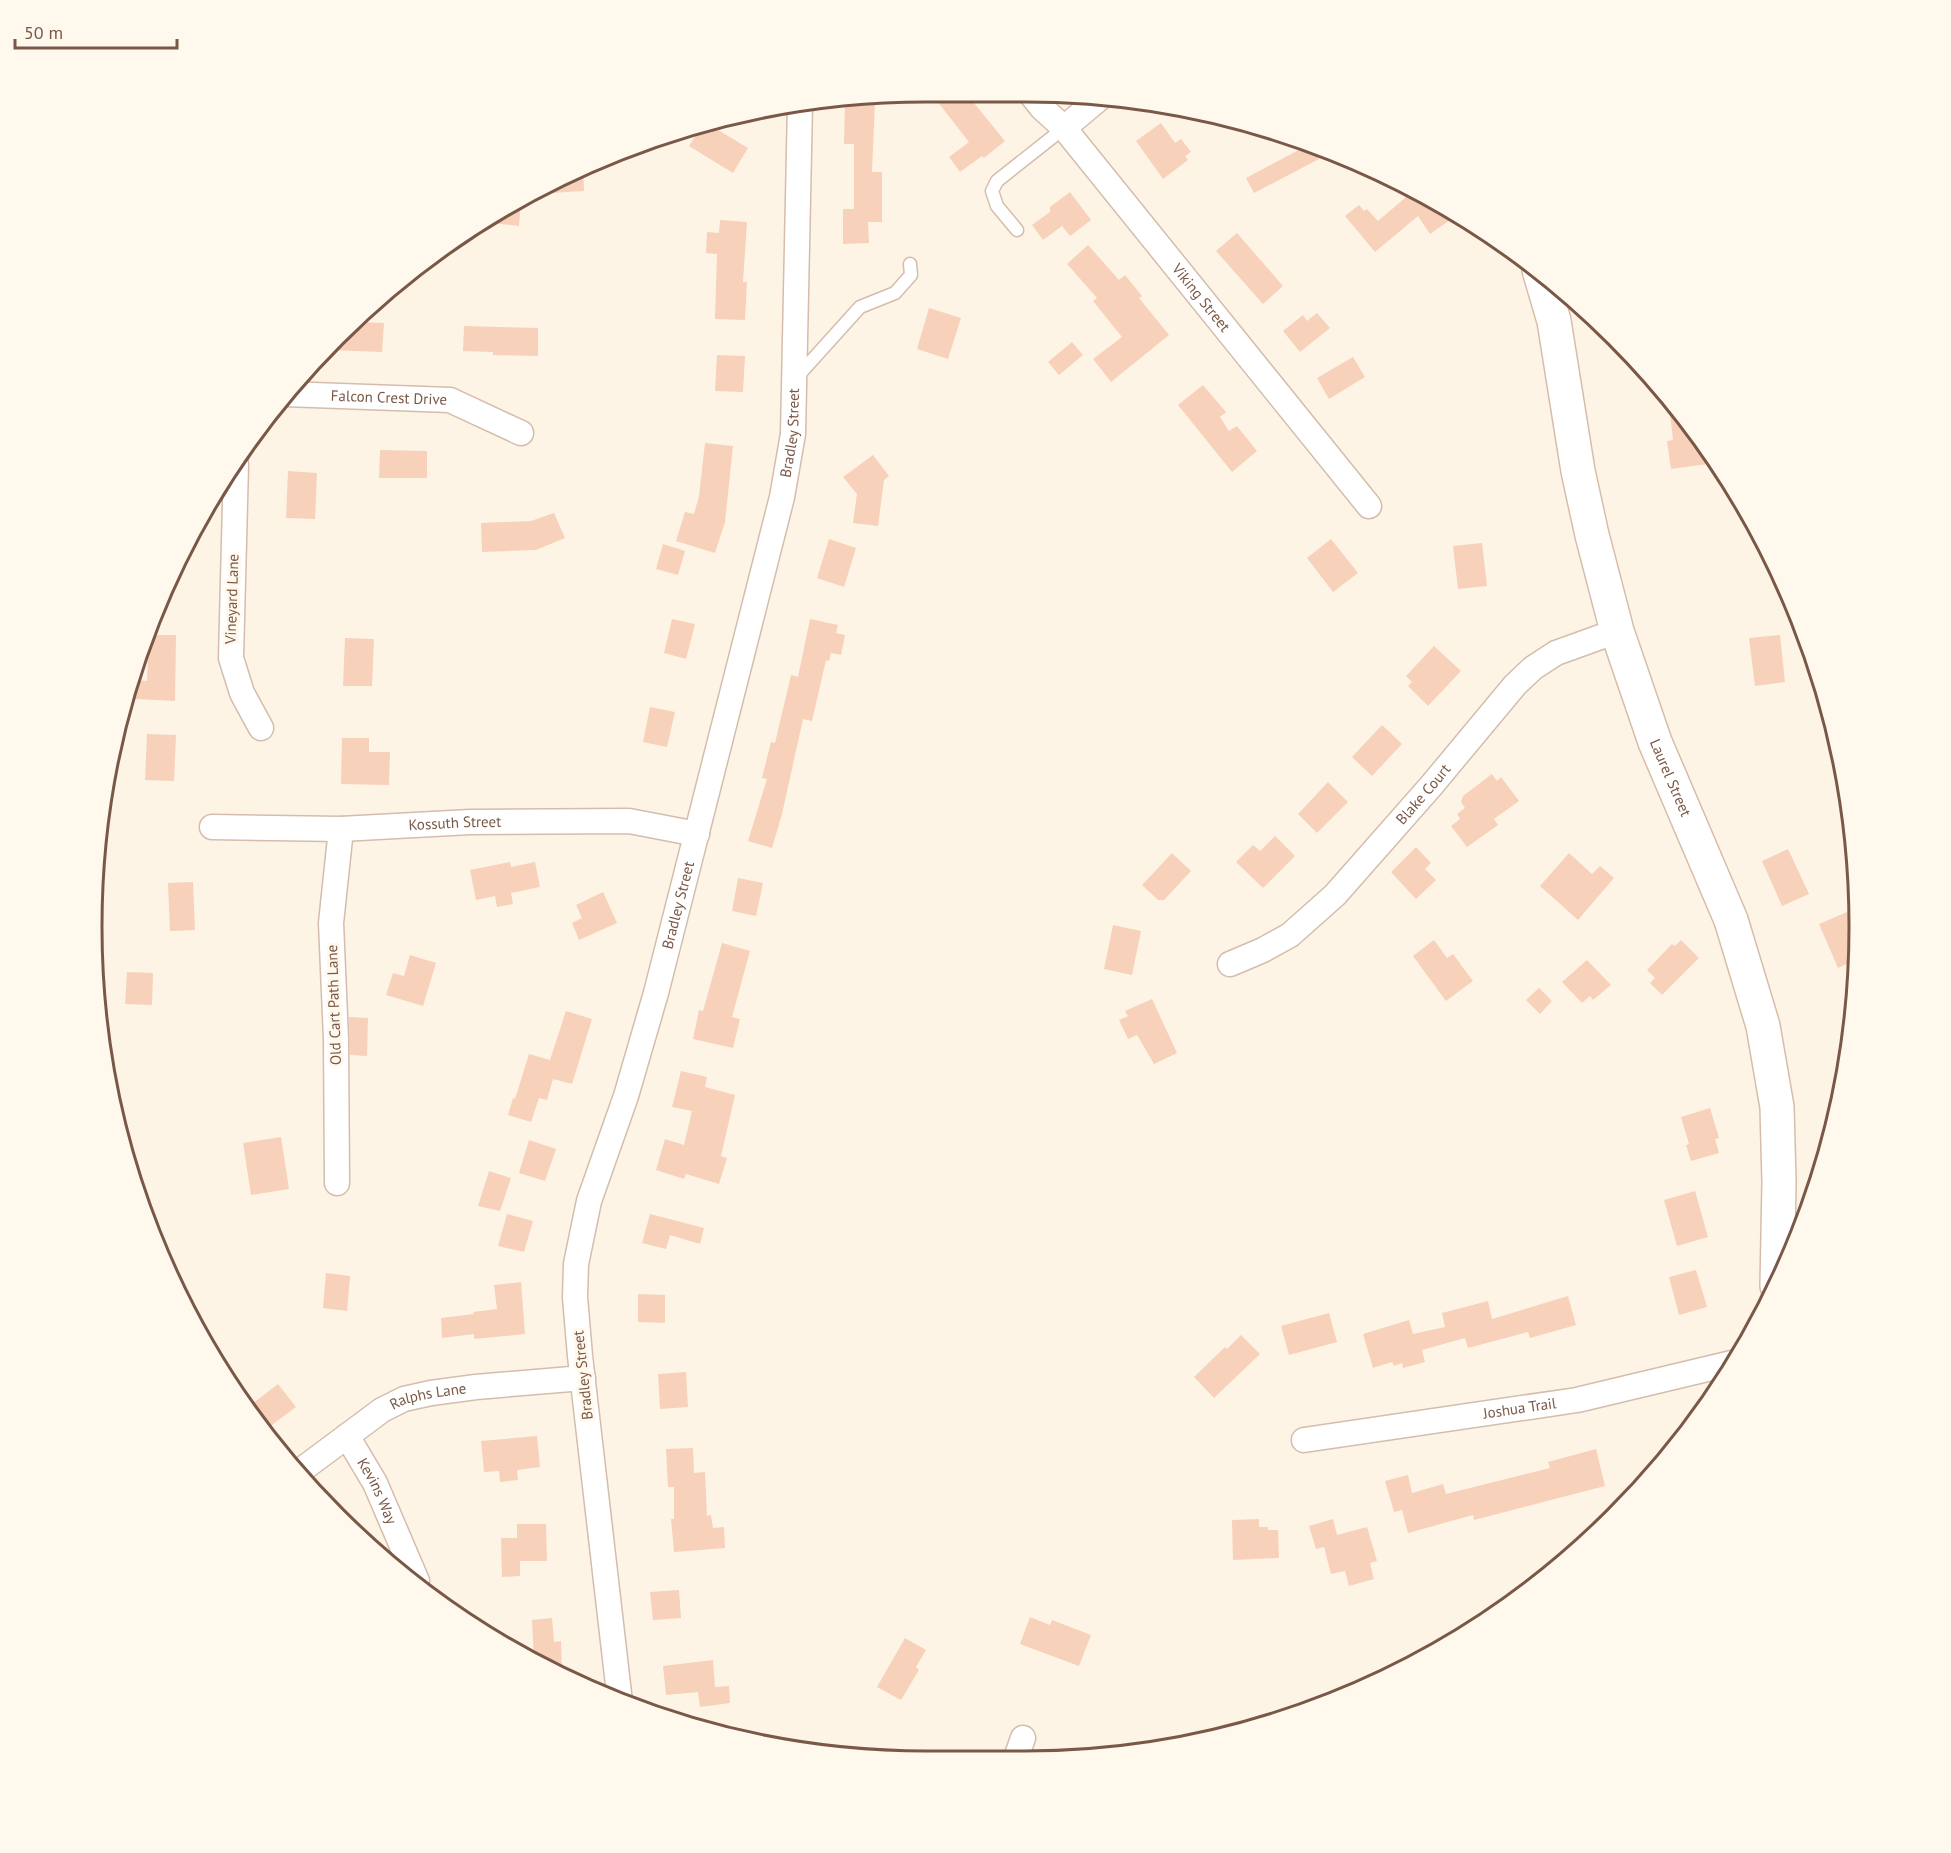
<svg xmlns="http://www.w3.org/2000/svg" width="1951" height="1853" font-family="'PT Sans',sans-serif">
<rect width="100%" height="100%" fill="#fef4e5"/>
<path fill="#f7d1b9" d="M949,92H965L1005,141L984,158L982,156L960,172L949,157L969,142L937,101Z
M845,101L875,102L872,172H882V222H868L869,243L843,244V209H854V144H844Z
M1161,123L1175,143L1181,139L1191,152L1185,156L1188,160L1163,179L1136,141Z
M708,124L748,148L733,173L689,146L701,127Z
M1308,145L1313,147L1319,159L1254,193L1246,178Z
M583,168L584,191L534,194L569,175Z
M1070,192L1091,220L1070,236L1062,226L1043,240L1032,225L1050,212V207Z
M1412,192H1418L1456,216L1430,234L1418,216L1375,252L1345,216L1359,205L1364,211L1367,209L1378,221Z
M521,201L519,226L482,222Z
M720,220L747,222L743,282H747L745,320L715,319L717,254L706,253L707,232L719,233Z
M1237,233L1283,286L1263,304L1216,251Z
M1088,245L1119,280L1125,275L1142,296L1139,298L1169,335L1111,382L1093,359L1122,337L1093,301L1097,298L1067,264Z
M929,308L961,318L948,359L917,349Z
M1317,313L1330,328L1300,352L1283,331L1303,315L1307,321Z
M360,322L384,323L382,352L328,350Z
M464,326L538,328V356L493,355V352L463,351Z
M1072,342L1083,355L1059,375L1048,362Z
M717,355L745,356L743,392L715,391Z
M1353,357L1365,377L1329,399L1317,378Z
M1203,385L1226,412L1220,417L1229,431L1237,426L1257,451L1232,472L1178,405Z
M1668,397L1703,447L1715,463L1671,469L1667,441L1673,440Z
M705,443L733,446L725,522L715,553L676,541L685,512L694,514L699,496Z
M380,450L427,451V478H379Z
M873,455L889,476L884,480L878,526L853,523L857,494L843,477Z
M288,471L317,473L315,519L286,518Z
M554,513L565,538L536,550L482,552L481,523L531,521Z
M829,539L856,548L844,587L817,578Z
M1331,539L1358,573L1333,592L1307,558Z
M1482,543L1487,586L1458,589L1453,546Z
M663,544L685,551L678,575L656,569Z
M672,619L695,624L686,659L664,653Z
M810,619L838,625L836,633L845,635L841,655L831,653L829,661L826,660L812,721L803,719L782,814L772,848L748,841L767,779L762,778L771,742L775,743L791,675L798,677Z
M149,635H176L175,701L135,699L136,680L147,681Z
M1780,635L1785,682L1755,686L1749,638Z
M345,638L374,639L372,686H343Z
M1434,646L1461,671L1428,706L1408,686L1412,682L1406,676Z
M650,707L675,712L667,747L643,742Z
M1382,725L1402,744L1372,776L1352,757Z
M147,734L176,735L174,781L145,780Z
M342,738H369V752H390L389,785L341,784Z
M1492,774L1497,781L1501,777L1519,801L1494,819L1498,825L1467,847L1451,826L1460,819L1457,814L1465,808L1461,802L1463,796Z
M1328,782L1348,802L1317,833L1298,814Z
M1275,836L1295,856L1263,888L1236,862L1253,845L1260,851Z
M1416,847L1431,863L1425,869L1436,880L1416,899L1391,872Z
M1788,849L1809,894L1782,906L1762,861Z
M1172,853L1191,871L1164,900H1158L1142,885Z
M1569,853L1592,874L1600,866L1614,878L1578,920L1540,886Z
M510,862L511,867L535,862L540,887L511,893L513,904L497,907L495,896L476,900L470,870Z
M738,878L763,883L756,916L732,911Z
M193,882L195,930L170,931L168,883Z
M603,892L617,923L579,940L572,923L582,918L576,905Z
M1847,912L1856,934L1857,959L1838,968L1819,924Z
M1113,925L1141,931L1132,975L1104,969Z
M1434,940L1447,958L1453,954L1473,981L1446,1001L1413,956Z
M1681,940L1699,958L1662,995L1650,983L1655,978L1647,970L1672,944L1675,946Z
M722,943L750,951L732,1017L740,1019L733,1048L693,1039L699,1010L703,1011Z
M410,955L436,963L423,1006L386,995L393,973L404,976Z
M1587,960L1611,985L1593,1000L1590,996L1582,1003L1562,982Z
M127,972L153,973L152,1005L125,1004Z
M1539,988L1552,1001L1540,1014L1526,1000Z
M1152,999L1177,1053L1154,1064L1137,1035L1128,1039L1119,1020L1128,1016L1125,1011Z
M566,1011L592,1019L572,1084L553,1079L547,1100L539,1098L531,1122L508,1115L513,1098L515,1099L529,1054L550,1060Z
M349,1017L368,1018L367,1056L350,1055Z
M681,1071L707,1077L705,1087L735,1095L721,1156L727,1158L719,1184L686,1174L684,1179L656,1170L665,1139L684,1145L692,1111L672,1107Z
M1710,1108L1719,1138L1715,1139L1719,1153L1691,1161L1686,1145L1689,1144L1681,1117Z
M281,1137L289,1189L251,1195L243,1143Z
M529,1140L556,1149L545,1181L519,1173Z
M489,1171L511,1178L500,1211L478,1206Z
M1695,1191L1708,1237L1677,1246L1664,1200Z
M507,1214L533,1221L524,1252L498,1246Z
M650,1214L704,1228L700,1244L670,1235L666,1249L642,1243Z
M1696,1270L1707,1307L1679,1315L1669,1277Z
M326,1273L350,1276L347,1311L323,1308Z
M521,1282L525,1334L474,1339V1334L442,1338L441,1318L474,1314L473,1312L497,1309L494,1285Z
M638,1294L665,1295V1323L638,1322Z
M1568,1296L1576,1325L1530,1338L1528,1332L1468,1348L1465,1338L1422,1350L1425,1362L1403,1368L1402,1363L1394,1366L1392,1362L1373,1368L1363,1334L1409,1320L1413,1334L1445,1327L1442,1313L1488,1301L1492,1319Z
M1329,1313L1337,1342L1289,1355L1281,1326Z
M1241,1335L1260,1354L1214,1398L1194,1377L1225,1347L1227,1349Z
M686,1372L688,1407L660,1409L658,1374Z
M278,1384L296,1407L265,1430L248,1407Z
M537,1436L540,1467L517,1470L518,1480L500,1482L499,1471L484,1472L481,1441Z
M693,1448L694,1473L705,1472L707,1516L711,1515L713,1528L724,1527L725,1548L674,1552L671,1519H674V1487H668L666,1449Z
M1596,1449L1605,1486L1474,1520L1473,1515L1408,1533L1402,1510L1394,1512L1385,1481L1408,1475L1412,1493L1443,1484L1446,1494L1550,1468L1548,1462Z
M1259,1519V1527H1268V1530H1278L1279,1558L1233,1560L1232,1520Z
M1333,1519L1337,1535L1367,1527L1377,1561L1370,1563L1374,1579L1349,1586L1345,1571L1331,1574L1324,1547L1316,1549L1309,1526Z
M517,1524H546L547,1561H520V1576L502,1577L501,1538H517Z
M679,1590L681,1618L653,1620L650,1592Z
M1030,1617L1050,1625L1052,1620L1091,1635L1079,1666L1020,1644Z
M552,1618L554,1642L561,1641L562,1674L534,1659L532,1620Z
M905,1638L926,1650L916,1667L919,1670L901,1700L877,1687Z
M713,1660L715,1687L729,1686L730,1703L700,1707L698,1692L666,1695L663,1666Z"/>
<g fill="none" stroke-linecap="round" stroke-linejoin="round">
<defs>
<path id="lane" d="M1017,230L997,206L992,191L997,181L1064,128
M796,378L860,307L895,293L911,275L910,264"/>
<g id="street">
<path id="s1" d="M1030,93L1042,108L1064,128L1369,506"/>
<path d="M1064,128L1101,97"/>
<path id="s2" d="M285,394L450,400L521,433"/>
<path d="M236,464L231,658L242,693L261,728"/>
<path id="s3" d="M212,827L341,829L470,822L629,821L697,834"/>
<path id="s4" d="M1230,964L1263,950L1290,935L1335,895L1431,786L1515,685L1533,668L1556,653L1617,631"/>
<path d="M337,1183L336,1039L331,923L341,829"/>
<path id="s5" d="M347,1436L375,1483L417,1581"/>
<path id="s6" d="M1304,1440L1577,1400L1732,1363"/>
<path id="s7" d="M296,1474L382,1410L404,1399L431,1393L476,1387L583,1378"/>
<path id="s8" d="M620,1702L580,1356L575,1297L576,1264L589,1201L626,1096L656,993L782,497L793,434L800,104"/>
<path d="M1016,1758L1023,1738"/>
</g>
<g id="secondary">
<path id="s9" d="M1539,270L1554,321L1578,471L1592,535L1617,631L1655,742L1731,920L1763,1026L1777,1107L1779,1182L1777,1286"/>
</g>
</defs>
<use href="#lane" stroke="#d4bdac" stroke-width="15"/>
<use href="#street" stroke="#d4bdac" stroke-width="27"/>
<use href="#secondary" stroke="#d7bda9" stroke-width="36"/>
<use href="#lane" stroke="#fff" stroke-width="12"/>
<use href="#street" stroke="#fff" stroke-width="24"/>
<use href="#secondary" stroke="#fff" stroke-width="33"/>
</g>
<g text-anchor="middle" stroke-width="6" stroke-linejoin="round" paint-order="stroke">
<g font-size="15" fill="#7a5847" stroke="#fff8ed">
<text dy="5" stroke="none"><textPath href="#s1" startOffset="267">Viking Street</textPath></text>
<text dy="5" stroke="none"><textPath href="#s2" startOffset="104">Falcon Crest Drive</textPath></text>
<text dy="5" stroke="none"><textPath href="#s8" startOffset="1300">Bradley Street</textPath></text>
<text transform="translate(232 599) rotate(-88)" y="5">Vineyard Lane</text>
<text dy="5" stroke="none"><textPath href="#s9" startOffset="526">Laurel Street</textPath></text>
<text dy="5" stroke="none"><textPath href="#s4" startOffset="261">Blake Court</textPath></text>
<text dy="5" stroke="none"><textPath href="#s3" startOffset="243">Kossuth Street</textPath></text>
<text dy="5" stroke="none"><textPath href="#s8" startOffset="814">Bradley Street</textPath></text>
<text transform="translate(334 1005) rotate(-92)" y="5">Old Cart Path Lane</text>
<text transform="translate(583 1375) rotate(-96)" y="5">Bradley Street</text>
<text dy="5" stroke="none"><textPath href="#s7" startOffset="156">Ralphs Lane</textPath></text>
<text dy="5" stroke="none"><textPath href="#s6" startOffset="218">Joshua Trail</textPath></text>
<text dy="5" stroke="none"><textPath href="#s5" startOffset="63">Kevins Way</textPath></text>
</g>
</g>
<path d="M0 0H1951V1853H0ZM926 102H1025A824 824 0 0 1 1849 926V927A824 824 0 0 1 1025 1751H926A824 824 0 0 1 102 927V926A824 824 0 0 1 926 102Z" fill="#fff8ed" fill-rule="evenodd"/>
<path fill="none" stroke="#7a5847" stroke-width="3" d="M926 102H1025A824 824 0 0 1 1849 926V927A824 824 0 0 1 1025 1751H926A824 824 0 0 1 102 927V926A824 824 0 0 1 926 102Z"/>
<path d="M15 39v9h162v-9" fill="none" stroke="#7a5847" stroke-width="3"/>
<text x="24" y="39" font-size="18" fill="#7a5847" stroke="#fff8ed" stroke-width="4.5" paint-order="stroke">50 m</text>
</svg>
